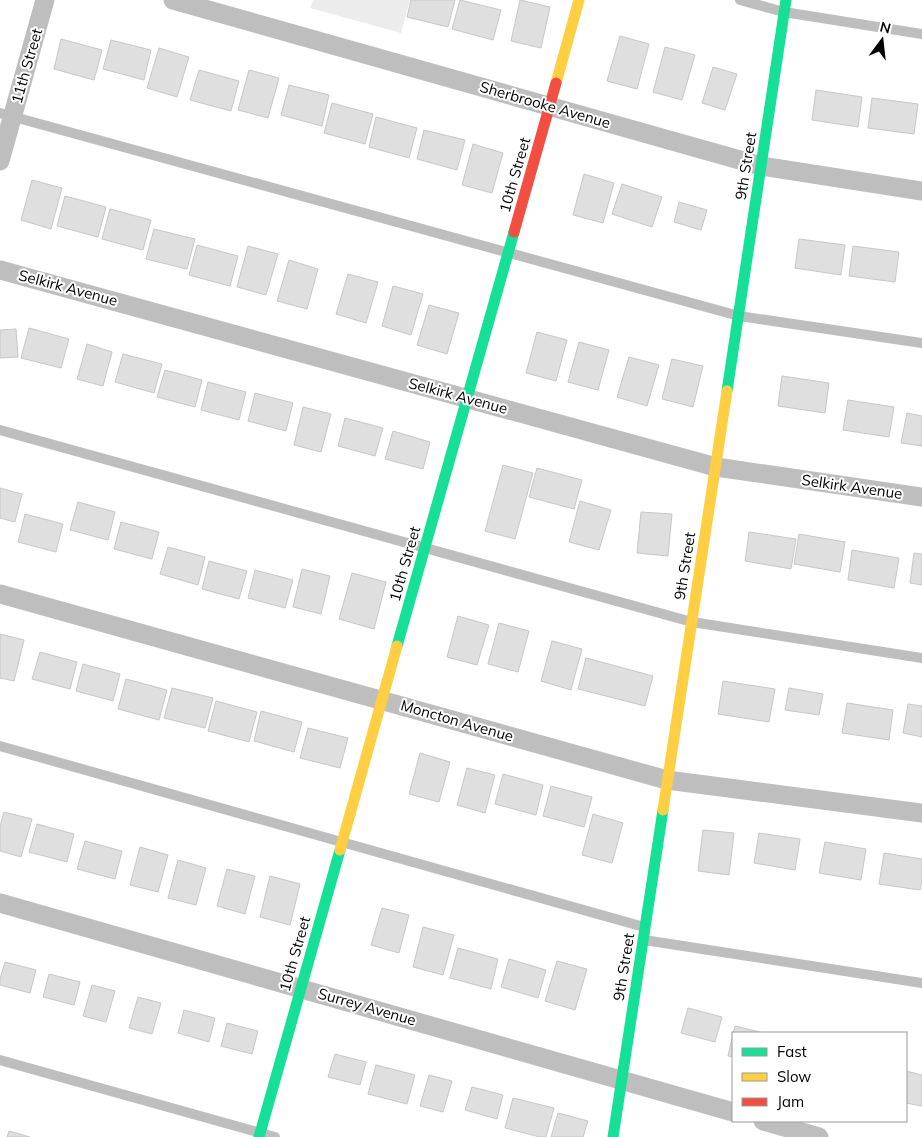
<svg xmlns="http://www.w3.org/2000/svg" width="922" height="1137" font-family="Mulish,sans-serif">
<rect width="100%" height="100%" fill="#fff"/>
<path fill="#ececec" d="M313,0H410L401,33L310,8Z"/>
<path fill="#dfdfdf" stroke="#c7c7c7" d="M411,0H455L448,27L407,17Z
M460,0L501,10L493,40L452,29Z
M520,0L550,7L541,48L511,41Z
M620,36L649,44L637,89L607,81Z
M61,39L102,50L94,80L54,69Z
M111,40L151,50L144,80L103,69Z
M665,47L695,55L682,100L653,92Z
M159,48L189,57L177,97L147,88Z
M713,67L737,74L725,110L702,103Z
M199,70L239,81L231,111L190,100Z
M249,70L279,78L268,118L238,110Z
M289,85L329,95L322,126L281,115Z
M816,90L862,97L858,127L812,120Z
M872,98L918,104L914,134L868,128Z
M332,103L373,114L365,144L324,133Z
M376,117L417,128L409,158L369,147Z
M424,130L465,140L457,170L417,159Z
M473,144L503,153L492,193L462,185Z
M584,174L614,183L603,223L573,215Z
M32,180L62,188L51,229L21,220Z
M622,184L662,197L652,227L612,214Z
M65,196L106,207L98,237L57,226Z
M679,202L707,210L701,230L674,222Z
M110,209L151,220L143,250L102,239Z
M154,229L195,239L187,269L146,259Z
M799,239L845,245L841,275L795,268Z
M197,245L238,256L230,286L189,275Z
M248,246L278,254L266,295L237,287Z
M853,246L899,252L895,282L849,276Z
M289,260L318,269L307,309L277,301Z
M348,274L378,282L366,323L336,314Z
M393,286L423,294L411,335L382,326Z
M429,305L459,313L447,354L417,345Z
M29,328L69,339L61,368L21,358Z
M16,329L18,357L0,358V330Z
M537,332L567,340L556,381L526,373Z
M579,342L609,350L598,390L568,382Z
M87,344L112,352L103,386L77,379Z
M123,354L162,364L154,393L115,382Z
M629,357L659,365L647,406L617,397Z
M672,359L703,366L693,407L662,399Z
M165,370L202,380L195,407L157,397Z
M782,376L829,383L825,413L778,406Z
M208,382L246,392L239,420L201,410Z
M255,393L293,403L286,431L248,421Z
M848,400L894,407L889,437L843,430Z
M303,407L331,414L321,452L294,445Z
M907,413L922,416V446L901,443Z
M345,418L383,428L375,456L338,446Z
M393,431L430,442L423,469L385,459Z
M503,465L533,473L515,539L485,531Z
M537,468L582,480L574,509L529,497Z
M0,488L22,494L15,522L0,518Z
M580,501L611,510L599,550L569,542Z
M78,502L115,512L108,540L70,530Z
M641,512L672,514L668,556L637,553Z
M25,514L63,524L56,552L18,542Z
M121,522L159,532L152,559L114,549Z
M749,532L796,539L791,569L745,561Z
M799,534L845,542L840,572L794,564Z
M168,547L205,557L198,585L160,574Z
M852,550L899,558L894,588L848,580Z
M914,553L922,554V585L910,583Z
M209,561L247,571L239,599L202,589Z
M302,569L330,576L321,614L293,607Z
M255,570L293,580L285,608L248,598Z
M352,573L386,582L374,629L339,619Z
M458,616L489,625L477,665L447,657Z
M499,623L529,631L518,672L488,664Z
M0,634L24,640L14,681L0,678Z
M552,641L582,649L571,690L541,681Z
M40,652L77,662L70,689L32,679Z
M586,658L653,676L645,706L578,689Z
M83,664L120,674L113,701L76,691Z
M126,679L167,690L159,720L118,709Z
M723,681L775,689L769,722L718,714Z
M172,688L213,698L205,728L164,718Z
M789,688L823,694L819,715L785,710Z
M216,701L257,712L249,742L208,731Z
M847,703L893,710L889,740L842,733Z
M908,704L922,706V737L903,733Z
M261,711L302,722L294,752L254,741Z
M308,728L348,738L340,768L300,758Z
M420,753L450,762L439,802L409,794Z
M467,768L495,775L485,813L457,805Z
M503,774L543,785L536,815L495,804Z
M551,786L592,797L584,827L543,816Z
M4,812L32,819L21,857L0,851V826Z
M593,814L623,823L612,863L582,855Z
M37,824L74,834L67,862L29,852Z
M703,830L734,833L729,875L698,871Z
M759,833L800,839L795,870L754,863Z
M85,841L122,851L115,879L77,869Z
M825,842L866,849L861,880L819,873Z
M140,847L168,855L158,892L130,885Z
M884,853L922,859V881L920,890L879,884Z
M178,860L206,868L196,905L168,898Z
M227,869L255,876L245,914L217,906Z
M270,876L300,884L290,925L260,917Z
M382,908L409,915L399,953L371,945Z
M423,927L454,935L443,975L413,967Z
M458,948L498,959L491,989L450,978Z
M509,959L546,970L538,998L501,987Z
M557,961L587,969L575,1010L545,1001Z
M5,962L36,970L30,993L0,985V979Z
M49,974L80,982L74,1005L43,997Z
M92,985L115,991L106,1022L83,1016Z
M138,997L161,1003L152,1034L129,1028Z
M688,1008L722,1017L715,1042L681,1033Z
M184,1010L215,1018L209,1042L178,1033Z
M227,1023L258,1031L252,1054L221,1046Z
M735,1026L764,1033H733Z
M733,1034V1057L728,1056Z
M335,1054L366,1062L360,1085L328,1077Z
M376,1065L415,1075L407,1104L368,1094Z
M906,1071L922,1075V1106L906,1103Z
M429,1075L452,1081L443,1112L420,1106Z
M472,1087L503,1095L497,1119L465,1110Z
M513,1098L554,1108L546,1137H540L505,1128Z
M558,1113L588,1121L583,1137H551Z
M9,1131L30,1137H7Z"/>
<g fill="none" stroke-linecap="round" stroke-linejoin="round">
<path stroke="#bebebe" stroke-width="10" d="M740,0L784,12L922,34
M0,113L739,316L922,343
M0,430L692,622L922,658
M0,746L644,927
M644,940L922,983
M0,1060L275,1137"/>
<path stroke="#bebebe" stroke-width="19" d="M173,0L761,166L922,191
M0,161L45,0
M0,270L716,467L922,497
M0,594L667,780L922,813
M0,903L733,1112
M763,1121L819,1137"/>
<path stroke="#16e098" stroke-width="11" d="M727,391L786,0
M397,646L514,232
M259,1137L340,850
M613,1137L663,810"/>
<path stroke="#ffcf43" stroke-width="11" d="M556,83L579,0
M663,810L727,391
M340,850L397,646"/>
<path stroke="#f24e42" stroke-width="11" d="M514,232L556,83"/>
</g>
<g text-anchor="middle" stroke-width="4" stroke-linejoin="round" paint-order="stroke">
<g font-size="15" fill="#000" stroke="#fff">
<text transform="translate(27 66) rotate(-74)" y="5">11th Street</text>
<text transform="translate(545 105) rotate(16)" y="5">Sherbrooke Avenue</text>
<text transform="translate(746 166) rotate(-81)" y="5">9th Street</text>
<text transform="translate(515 175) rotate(-74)" y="5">10th Street</text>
<text transform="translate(68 288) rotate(15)" y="5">Selkirk Avenue</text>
<text transform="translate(458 396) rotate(15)" y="5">Selkirk Avenue</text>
<text transform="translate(852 487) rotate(8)" y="5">Selkirk Avenue</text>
<text transform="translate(405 564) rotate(-74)" y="5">10th Street</text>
<text transform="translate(685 566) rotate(-81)" y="5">9th Street</text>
<text transform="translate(457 721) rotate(16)" y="5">Moncton Avenue</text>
<text transform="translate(295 954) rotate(-74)" y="5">10th Street</text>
<text transform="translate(624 967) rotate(-81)" y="5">9th Street</text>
<text transform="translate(367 1007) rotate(16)" y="5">Surrey Avenue</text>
</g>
</g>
<rect x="732" y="1032" width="175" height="90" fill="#ffffff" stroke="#999999"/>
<rect x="742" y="1048" width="25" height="8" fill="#16e098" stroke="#999999"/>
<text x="777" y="1057" font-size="15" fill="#000000">Fast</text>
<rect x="742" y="1073" width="25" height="8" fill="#ffcf43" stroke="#999999"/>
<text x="777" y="1082" font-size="15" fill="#000000">Slow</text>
<rect x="742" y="1098" width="25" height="8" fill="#f24e42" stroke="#999999"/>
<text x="777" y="1107" font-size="15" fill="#000000">Jam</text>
<g transform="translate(882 40) rotate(15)" stroke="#ffffff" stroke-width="4" paint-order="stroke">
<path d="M0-4L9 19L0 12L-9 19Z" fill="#000000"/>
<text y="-8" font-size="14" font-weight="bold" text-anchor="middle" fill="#000000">N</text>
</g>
</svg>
